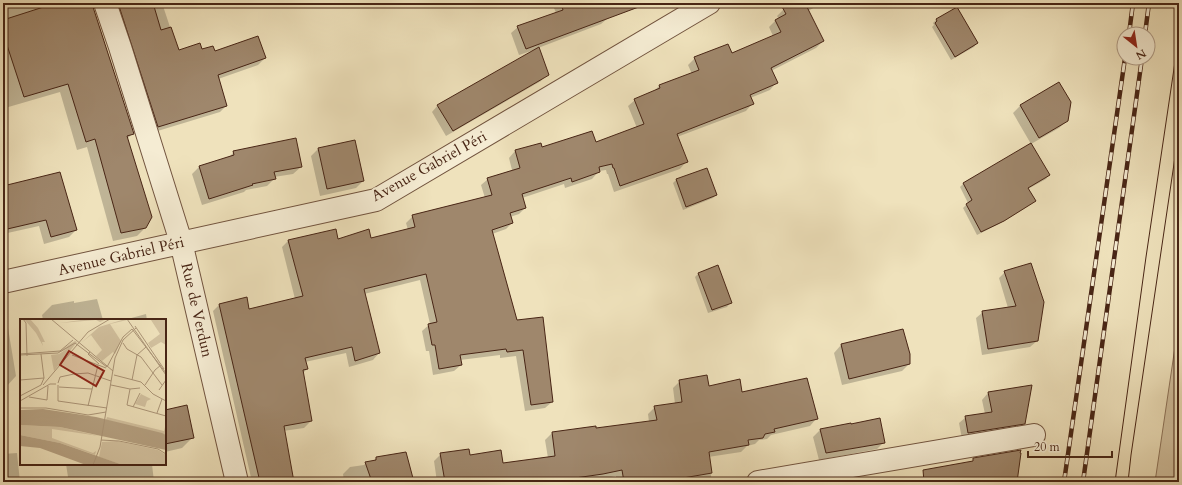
<svg xmlns="http://www.w3.org/2000/svg" width="1182" height="485" font-family="Cardo,serif">
<rect width="100%" height="100%" fill="#efe2bc"/>
<filter id="stains"><feTurbulence type="fractalNoise" baseFrequency=".005" numOctaves="4"/><feColorMatrix values="0 0 0 0 .2 0 0 0 0 .09 0 0 0 0 .02 0 0 0 .5 -.17"/></filter>
<radialGradient id="worn" r=".72"><stop offset=".6" stop-color="#630" stop-opacity="0"/><stop offset="1" stop-color="#630" stop-opacity=".3"/></radialGradient>
<path fill="#d3c2a0" stroke="#8e745a" d="M1179,320V482H1155Z"/>
<path fill="#0003" d="M3,3H85L133,133L127,139L145,228L137,236L113,241L87,147L77,150L60,92L5,108L3,103Z
M117,3H162L178,51L214,52L265,58L258,65L218,79L226,106L220,112L151,133L112,9Z
M552,3H633L608,18L601,24L538,48L547,74L541,81L446,136L432,112L438,105L534,51V50L519,55L511,33L518,27L556,13Z
M797,3H822L808,11L823,41L816,48L771,71L776,83L770,90L750,98L752,104L746,111L677,137L686,162L680,169L614,192L608,174H607L606,170L599,171L592,179L565,188L564,184L522,198L525,208L519,214L510,217L512,223L506,229L492,234L516,321L552,402L545,408L525,411L516,356L500,358V355L460,360L461,365L454,371L433,375L429,351H426L422,331L430,324L420,280L364,294L379,353L373,360L349,367L346,353L305,362L307,369L302,374L311,421L304,428L283,431L284,476L257,482H252L213,311L219,305L249,310L295,299L282,247L288,241L335,230L338,240L370,239L408,230L406,223L413,216L485,198L481,185L488,179L512,170L509,158L515,151L540,144L541,148L595,143L637,128L628,106L635,100L653,92L659,86L692,74L688,65L695,58L731,55L773,36L769,27L775,21L779,19L777,16L784,9Z
M937,19L977,43L974,47L951,60L932,27L934,25L933,23Z
M1058,84L1067,121L1059,128L1031,144L1013,113L1020,106Z
M318,149L363,181L356,188L320,196L311,156Z
M234,152L301,167L293,174L274,177V179L267,186L246,190L244,192L202,205L192,174L199,167L228,158Z
M1049,175L1046,179L1028,189L1035,201L1031,204L999,224L977,235L963,208L968,203L960,187L964,183Z
M676,180L716,195L713,198L683,210L673,183Z
M3,187L76,230L69,237L44,244L39,226L3,234Z
M1005,272L1037,341L1030,347L982,355L976,318L983,312L1008,308L999,278Z
M699,273L730,303L727,307L708,313L695,277Z
M97,299L103,320H43L42,315L52,305L74,301V303Z
M3,304H4L16,376L6,387H3Z
M146,314L147,320H124Z
M165,342L167,351L165,353Z
M841,345L909,364L902,371L842,385L834,353Z
M680,381L708,388L741,393L816,419L810,426L771,435L767,439L759,440L755,444L747,446L741,452L708,457L712,482H616V476L586,482H437L434,461L441,454L469,456L502,465L548,458L545,440L552,433L595,427L596,429L649,422L648,414L655,407L675,404L673,388Z
M988,393L1024,423L1018,430L962,439L959,423L966,417L985,414L982,400Z
M165,411L193,437L182,448L165,452Z
M820,430L884,442L877,449L819,460L813,437Z
M17,453L20,482H3V454Z
M376,458L413,482H340L344,481L343,474L350,467L364,465L366,463L373,462Z
M66,464H152L154,482H39L68,477Z"/>
<path fill="#9f876c" stroke="#482515" d="M56,3H93V7L134,134L127,136L152,217L146,228L121,233L95,139L86,142L68,84L24,97L3,33V20Z
M118,3H153L161,30L171,27L179,50L200,43L202,49L213,46L215,51L258,36L266,58L218,75L227,106L158,127Z
M561,3H643L644,5L526,49L517,26L563,10Z
M780,3H805L824,41L771,68L778,83L750,95L754,104L677,134L688,162L620,186L614,168H613L612,164L599,167L600,172L572,182L571,178L522,194L526,208L510,213L513,223L492,230L517,320L543,317L553,402L531,405L523,350L507,352L506,349L460,355L462,365L439,369L435,345H432L428,324L437,322L426,274L364,289L380,353L355,361L352,347L305,358L308,369L303,370L312,421L284,426L294,482H260L219,304L247,297L249,309L303,296L288,240L336,229L338,239L369,229L371,238L415,227L412,215L492,195L487,178L520,168L515,150L541,143L542,147L592,131L596,142L644,124L634,99L660,88L659,85L699,70L694,57L728,44L732,53L781,32L775,20L786,14Z
M957,7L978,43L955,57L935,23L937,21L936,19Z
M539,47L549,75L453,131L437,105Z
M1059,82L1071,102L1068,121L1039,138L1020,105Z
M296,138L302,167L274,172L276,179L252,184L253,185L209,199L199,166L234,155L233,151Z
M355,140L364,181L327,189L318,148Z
M1031,143L1050,175L1028,188L1036,201L1004,221L981,232L966,204L972,200L963,183Z
M707,168L717,195L686,207L676,179Z
M60,172L77,230L51,237L46,220L3,230V186Z
M1031,263L1044,302L1038,341L988,349L982,311L1016,306L1004,271Z
M718,265L732,303L712,310L698,273Z
M903,329L910,354V364L849,379L841,344Z
M707,375L709,386L740,379L742,392L807,378L818,419L774,429L775,432L765,434L763,438L748,440L749,445L709,452L712,473L660,482H624L622,470L603,474L547,482H445L440,453L469,449L470,455L501,450L503,463L555,456L552,432L596,426V428L657,420L654,406L682,402L679,380Z
M1032,385L1025,424L968,433L965,416L992,412L988,392Z
M187,405L194,438L165,444V410Z
M880,418L885,443L826,453L820,429L851,423V424Z
M1021,450L1020,453H1021L1017,482H924L923,470L973,461V458Z
M406,452L414,482H372L365,462L376,460V457Z"/>
<g fill="none" stroke-linecap="round" stroke-linejoin="round">
<defs>
<path id="minor" d="M105,3L120,47L181,242L237,482
M3,282L376,200L709,3
M758,482L1034,435"/>
</defs>
<use href="#minor" stroke="#72543f" stroke-width="24"/>
<use href="#minor" stroke="#f5ecd3" stroke-width="22"/>
<path stroke="#482515" stroke-width="1" d="M1115,482L1146,257L1179,35
M1128,482L1131,455L1179,130"/>
<defs>
<path id="rail" d="M1129,34L1133,3
M1145,34L1149,3
M1064,482L1125,58
M1083,482L1142,58"/>
</defs>
<use href="#rail" stroke="#482515" stroke-width="4.5"/>
<use href="#rail" stroke="#f5ecd3" stroke-width="3" stroke-dasharray="9" stroke-linecap="butt"/>
</g>
<g text-anchor="middle" stroke-width="4" stroke-linejoin="round" paint-order="stroke">
<g font-size="15" fill="#482515" stroke="#f5ecd3">
<text transform="translate(429 166) rotate(-29)" y="5">Avenue Gabriel Péri</text>
<text transform="translate(121 256) rotate(-13)" y="5">Avenue Gabriel Péri</text>
<text transform="translate(197 310) rotate(77)" y="5">Rue de Verdun</text>
</g>
</g>
<g transform="translate(20 319)">
<rect width="146" height="146" fill="#efe2bc"/>
<path d="M4,0H10L18,9L25,23H22L23,27L16,14ZM68,0H87L80,3L76,1L40,4ZM105,0L107,1L90,5L101,22L95,35L93,33L82,42L76,37L82,31L71,16L61,24L79,8ZM146,0V26L141,23L131,29L128,24L140,15L131,1ZM55,22L57,23L34,52L31,36L39,35L48,29L40,33H38ZM121,75L131,80L127,82L125,88L115,85ZM87,98L144,112L146,104V116L86,101ZM0,106L40,108L79,117L32,110V119L73,134L76,132L75,136L40,124L0,116ZM97,122L138,131L146,136V146H103L79,138L82,123Z" fill="#d3c2a0"/>
<path d="M23,90L76,98L142,114L146,116V131L40,108L0,106V91ZM0,116L40,124L103,146H66L20,129L0,127Z" fill="#b6a283"/>
<path fill="none" stroke="#ac9679" stroke-width="1" d="M3,0L6,4L7,37M31,0L93,52M107,0L146,56M115,7L144,50M103,24L107,30L121,38L142,66M70,33L68,35L79,45M0,35L40,32L53,21M0,36L38,34L55,24L87,48L103,18L112,10L146,54M52,36L86,49M94,56L121,63L133,75L146,82M0,61L24,59M112,61L117,36L126,28M38,64L40,58L54,55L68,54L91,62M23,66L68,13L90,0M38,66V82L87,89M91,66L110,70L120,69M125,66L135,51L141,46M39,68L72,70M110,70L107,86L146,97M139,71L146,61M0,77L21,66L24,59L21,35M9,78L27,81L28,67M0,82L30,65H36M68,87L78,46M113,88L120,74M0,89H26L68,96L86,93M137,94L142,80M81,121L99,122L138,130L146,135M73,146L80,128L95,39L103,21L116,9"/>
<path fill="#8f2418" fill-opacity="0.15" stroke="#8f2418" stroke-width="2" d="M49,32L84,52L76,67L40,46Z"/>
<rect width="146" height="146" fill="none" stroke="#482515" stroke-width="2"/>
</g>
<rect width="1182" height="485" fill="none" stroke="#efe2bc" stroke-width="16"/>
<rect x="4" y="4" width="1174" height="477" fill="none" stroke="#482515" stroke-width="2"/>
<rect x="8" y="8" width="1166" height="469" fill="none" stroke="#482515"/>
<g transform="translate(1136 46) rotate(150)"><circle r="19" fill="#f5ecd3" stroke="#b09c87"/>
<path d="M0-3L7 15L0 10L-7 15Z" fill="#8f2418"/>
<text y="-6" font-size="11" font-weight="bold" text-anchor="middle" fill="#482515">N</text>
</g>
<path d="M1028 451v6h84v-6" fill="none" stroke="#482515" stroke-width="2"/>
<text x="1034" y="451" font-size="12" fill="#482515" stroke="#f5ecd3" stroke-width="3" paint-order="stroke">20 m</text>
<rect width="100%" height="100%" filter="url(#stains)"/>
<rect width="100%" height="100%" fill="url(#worn)"/>
</svg>
